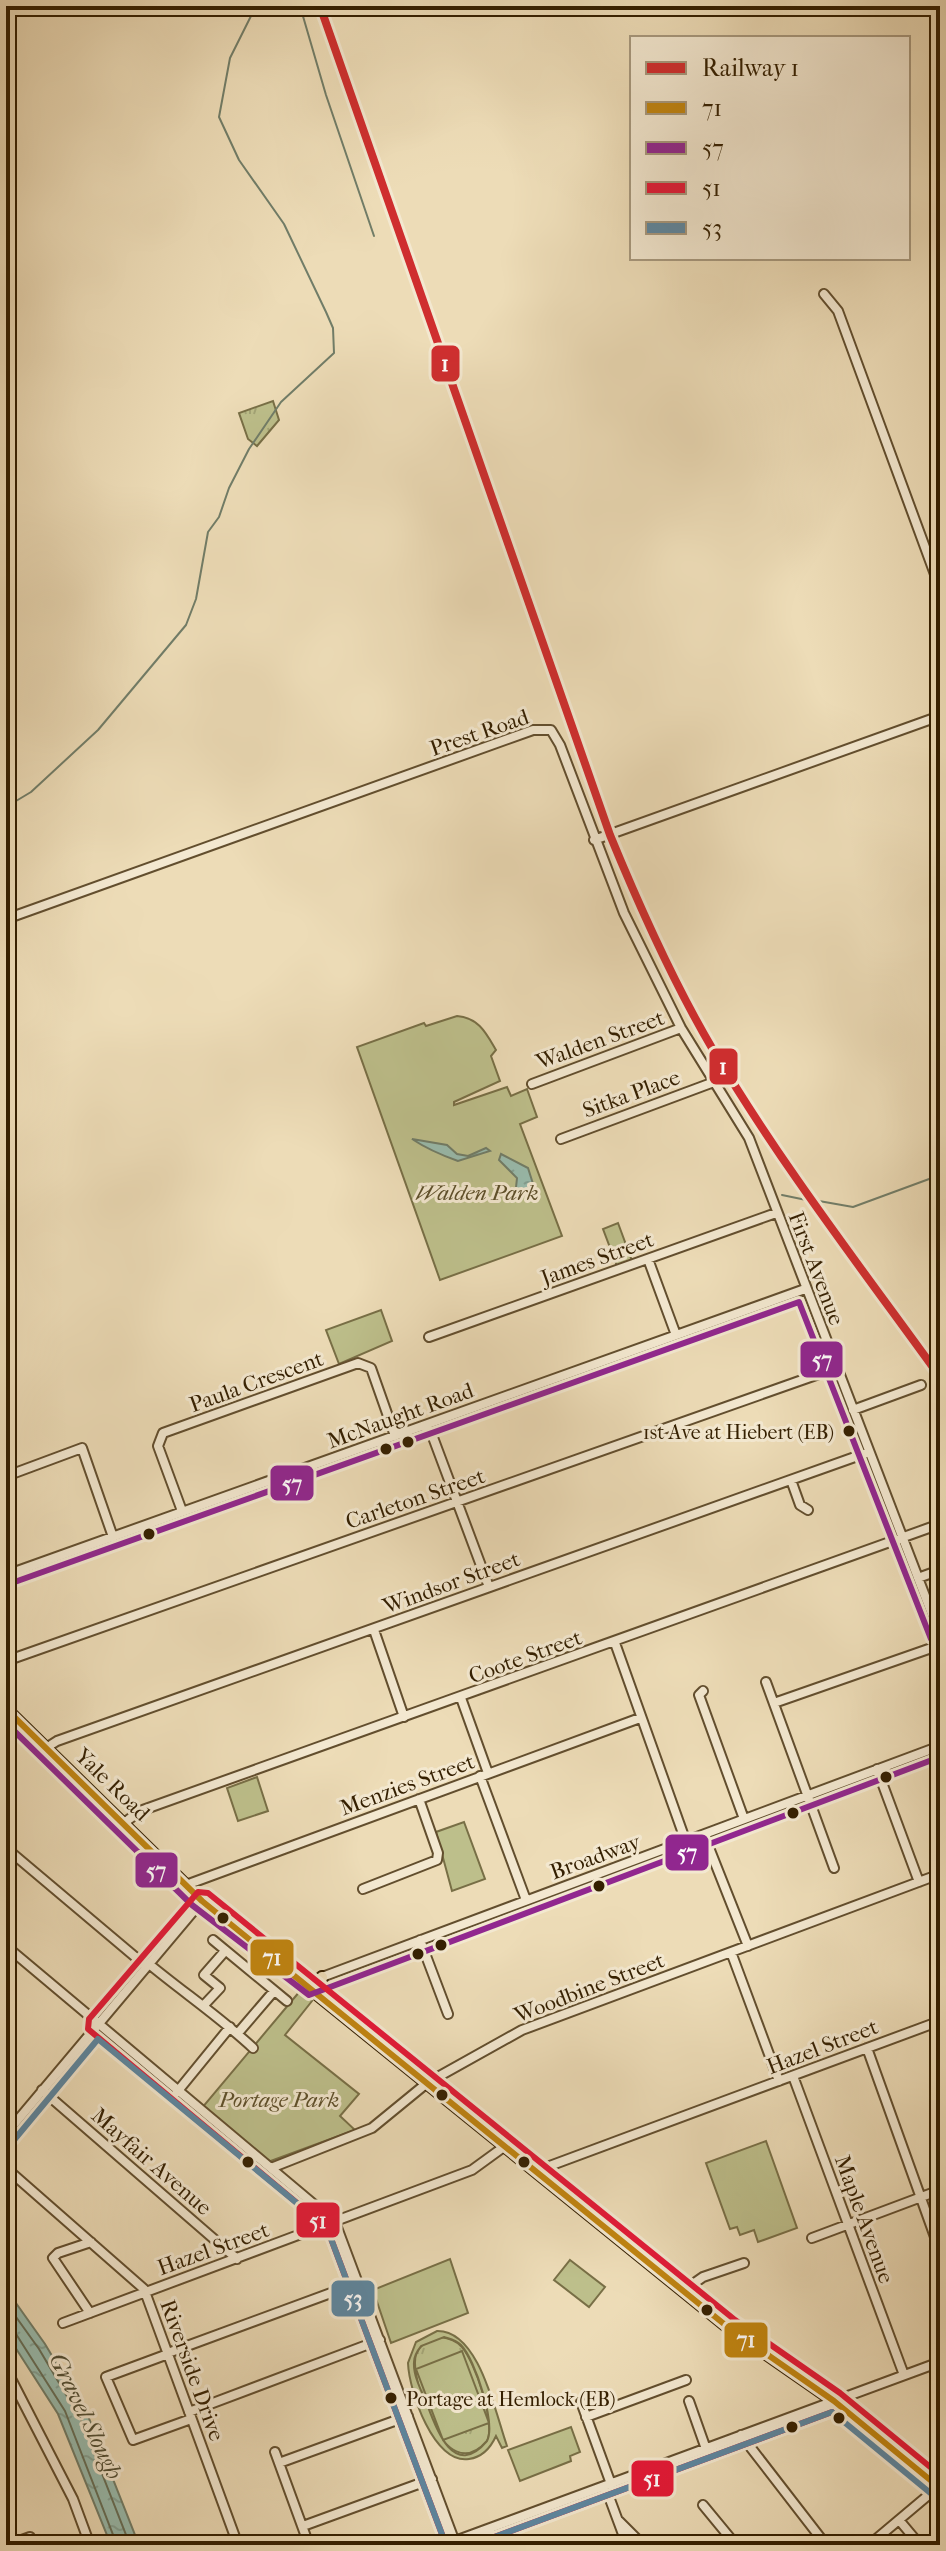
<svg xmlns="http://www.w3.org/2000/svg" width="946" height="2551" font-family="'IM FELL French Canon',serif">
<defs>
<pattern id="grass-tufts" width="24" height="20" patternUnits="userSpaceOnUse" patternTransform="scale(2)"><rect width="24" height="20" fill="#bdbf8b"/><path d="M3 7l-1-3M5 7V3M7 7l1-3M15 17l-1-3M17 17v-4M19 17l1-3" fill="none" stroke="#a3a476"/></pattern>
<pattern id="water-ripples" width="26" height="14" patternUnits="userSpaceOnUse" patternTransform="scale(2)"><rect width="26" height="14" fill="#99bcae"/><path d="M2 4q2-2 4 0t4 0M15 11q2-2 4 0t4 0" fill="none" stroke="#84a194"/></pattern>
</defs>
<rect width="100%" height="100%" fill="#eddcb7"/>
<filter id="stains"><feTurbulence type="fractalNoise" baseFrequency=".0025" numOctaves="4"/><feColorMatrix values="0 0 0 0 .2 0 0 0 0 .09 0 0 0 0 .02 0 0 0 .5 -.17"/></filter>
<radialGradient id="worn" r=".72"><stop offset=".6" stop-color="#630" stop-opacity="0"/><stop offset="1" stop-color="#630" stop-opacity=".3"/></radialGradient>
<path fill="url(#grass-tufts)" stroke="#786f46" stroke-width="2" d="M273,401L279,420L257,446L248,439L239,413Z
M440,2337C449,2338 456,2340 462,2347C475,2362 496,2423 487,2441C443,2491 409,2374 416,2355C420,2344 429,2339 440,2337Z"/>
<path fill="#bdbf8b" stroke="#786f46" stroke-width="2" fill-rule="evenodd" d="M457,1016C479,1018 486,1033 496,1050L491,1056L500,1081L454,1102V1105L507,1087L511,1096L527,1089L537,1117L520,1124L562,1236L440,1280L357,1047L424,1023L426,1026Z
M618,1223L632,1261L617,1266L603,1229Z
M381,1310L392,1341L339,1364L326,1330Z
M257,1777L268,1811L238,1821L227,1788Z
M464,1822L485,1879L452,1891L436,1832Z
M300,1991L312,2001L285,2035L359,2094L340,2116L355,2130L268,2162L201,2109Z
M766,2141L797,2228L758,2242L754,2230L740,2235L737,2227L730,2229L706,2163Z
M450,2259L468,2313L391,2343L373,2290Z
M570,2260L605,2287L589,2307L554,2280Z
M437,2331C479,2330 495,2412 507,2446L502,2448L496,2436C491,2447 483,2457 469,2459C434,2465 409,2391 408,2363L416,2342ZM444,2337C450,2339 456,2340 461,2345C475,2359 496,2424 487,2441C454,2480 436,2429 427,2404C422,2392 413,2376 414,2362C414,2356 417,2351 421,2346Z
M462,2351L489,2423L443,2440L416,2369Z
M571,2427L580,2452L570,2456L571,2461L520,2481L508,2450Z"/>
<path fill="url(#water-ripples)" stroke="#717d68" stroke-width="2" d="M412,1139L447,1145L457,1154L468,1156L486,1148L490,1151L458,1161C441,1155 427,1149 412,1139Z
M501,1154L528,1168L534,1187L515,1197L517,1178L499,1160Z
M6,2289L45,2344L88,2416L139,2545H111L58,2414L6,2333Z"/>
<g fill="none" stroke-linecap="round" stroke-linejoin="round">
<path stroke="#666e57" stroke-width="2" d="M6,2303L39,2349L81,2420L130,2545
M6,2330L16,2334L65,2411L117,2545"/>
<path stroke="#717d68" stroke-width="2" d="M300,6L326,95L374,236
M6,807L31,792L98,730L186,625L196,599L208,532L219,517L229,488L249,449L281,402L334,353L333,328L326,312L284,224L239,160L219,117L230,58L256,6
M782,1195L811,1201
M819,1201L853,1207L940,1175"/>
<defs>
<path id="minor" d="M824,294L838,311L940,588
M594,840L940,716
M6,919L533,730H551L560,745L624,913L681,1028L749,1138L940,1635
M532,1084L681,1028
M561,1139L714,1082
M648,1259L676,1335
M429,1337L776,1213
M853,1410L921,1385
M428,1424L489,1587
M937,1454L940,1455
M12,1474L82,1448L113,1537
M791,1480L800,1505L808,1510
M182,1511L158,1446L163,1433L358,1363L371,1368L395,1436
M6,1575L805,1289
M918,1578L940,1570
M374,1630L404,1717
M615,1643L686,1842
M6,1661L836,1368
M766,1682L834,1868
M703,1691L699,1695L744,1819
M461,1698L488,1773
M774,1703L940,1645
M46,1748L57,1741L869,1452
M877,1769L919,1882
M480,1776L526,1900
M124,1823L140,1811L940,1524
M704,1835L748,1946
M6,1848L146,1966
M186,1885L640,1718
M363,1889L437,1860L438,1853L419,1799
M213,1940L287,2001
M420,1940L448,2014
M6,1946L335,2222L456,2545
M731,1952L779,2081
M149,1964C184,1993 220,2017 253,2048
M309,1985L314,1980L940,1746
M204,2005L220,1988L204,1975L225,1951
M238,2033L274,1991
M867,2048L940,2251
M793,2076L904,2375
M42,2090L237,2259
M177,2092L230,2027
M6,2134L202,1901
M6,2168L144,2289L238,2545
M271,2168L372,2128L427,2083L522,2030L940,1874
M536,2171L940,2021
M812,2238L940,2190
M683,2291L703,2277L744,2263
M90,2313L53,2258L58,2253L91,2242
M63,2323L472,2170L505,2146
M168,2353L358,2283
M168,2354L106,2377L133,2440L191,2419
M6,2369L73,2499L90,2545
M689,2401L706,2449
M581,2402L611,2484
M189,2412L380,2340
M586,2417L686,2380
M741,2435L826,2545
M275,2452L309,2545
M279,2463L408,2416
M605,2486L627,2545
M703,2505L736,2545
M899,2520L920,2545
M619,2521L643,2545
M303,2526L432,2479
M490,2529L496,2545
M455,2541L940,2362
M8,2545L30,2537
M869,2545L938,2487"/>
<path id="major" d="M6,1709L202,1901L729,2328L834,2401L940,2488
M319,1993L322,1977"/>
</defs>
<use href="#minor" stroke="#624e2e" stroke-width="12"/>
<use href="#major" stroke="#341f00" stroke-width="14"/>
<use href="#minor" stroke="#f3e8d0" stroke-width="8"/>
<use href="#major" stroke="#eddcb7" stroke-width="10"/>
<defs>
<path id="bus-1" d="M6,1709L202,1901L729,2328L834,2401L940,2488"/>
<path id="bus-2" d="M9,1584L799,1302L931,1639
M6,1723L192,1905L309,1995L940,1757"/>
<path id="bus-3" d="M840,2393L940,2475
M446,2545L327,2228L88,2029L89,2019L198,1892L208,1893L735,2320L840,2393
M473,2545L832,2412"/>
<path id="bus-4" d="M14,2140L98,2039L327,2228L446,2545
M473,2545L832,2412L934,2496"/>
</defs>
<use href="#bus-1" stroke="#f3e8d0" stroke-width="12"/>
<use href="#bus-2" stroke="#f3e8d0" stroke-width="12"/>
<use href="#bus-3" stroke="#f3e8d0" stroke-width="12"/>
<use href="#bus-4" stroke="#f3e8d0" stroke-width="12"/>
<use href="#bus-1" stroke="#c08410" stroke-width="6"/>
<use href="#bus-2" stroke="#91278f" stroke-width="6"/>
<use href="#bus-3" stroke="#e31937" stroke-width="6"/>
<use href="#bus-4" stroke="#5d87a1" stroke-width="6"/>
<defs>
<path id="rail-1" d="M320,6L610,835C640,908 672,980 712,1048C780,1163 862,1269 940,1377"/>
</defs>
<use href="#rail-1" stroke="#f3e8d0" stroke-width="14"/>
<use href="#rail-1" stroke="#cf2e2f" stroke-width="8"/>
</g>
<g fill="#341f00" stroke="#f3e8d0" stroke-width="3">
<circle cx="849" cy="1431" r="7"/>
<circle cx="408" cy="1442" r="7"/>
<circle cx="386" cy="1449" r="7"/>
<circle cx="149" cy="1534" r="7"/>
<circle cx="886" cy="1777" r="7"/>
<circle cx="793" cy="1813" r="7"/>
<circle cx="599" cy="1886" r="7"/>
<circle cx="223" cy="1918" r="7"/>
<circle cx="441" cy="1945" r="7"/>
<circle cx="418" cy="1954" r="7"/>
<circle cx="442" cy="2095" r="7"/>
<circle cx="248" cy="2162" r="7"/>
<circle cx="524" cy="2162" r="7"/>
<circle cx="707" cy="2310" r="7"/>
<circle cx="391" cy="2398" r="7"/>
<circle cx="839" cy="2418" r="7"/>
<circle cx="792" cy="2427" r="7"/>
</g>
<g text-anchor="middle" stroke-width="6" stroke-linejoin="round" paint-order="stroke">
<g font-size="20" fill="#341f00" stroke="#f3e8d0" text-anchor="end">
<text x="834" y="1439">1st Ave at Hiebert (EB)</text>
<text x="406" y="2406" text-anchor="start">Portage at Hemlock (EB)</text>
</g>
<g font-size="22" fill="#341f00" stroke="#f3e8d0">
<text transform="translate(479 732) rotate(-19)" y="8">Prest Road</text>
<text transform="translate(600 1039) rotate(-20)" y="8">Walden Street</text>
<text transform="translate(631 1093) rotate(-20)" y="8">Sitka Place</text>
<text transform="translate(597 1258) rotate(-20)" y="8">James Street</text>
<text transform="translate(817 1268) rotate(69)" y="8">First Avenue</text>
<text transform="translate(256 1381) rotate(-20)" y="8">Paula Crescent</text>
<text transform="translate(400 1415) rotate(-20)" y="8">McNaught Road</text>
<text transform="translate(415 1498) rotate(-19)" y="8">Carleton Street</text>
<text transform="translate(451 1582) rotate(-20)" y="8">Windsor Street</text>
<text transform="translate(525 1656) rotate(-20)" y="8">Coote Street</text>
<text transform="translate(113 1784) rotate(44)" y="8">Yale Road</text>
<text transform="translate(407 1784) rotate(-20)" y="8">Menzies Street</text>
<text transform="translate(595 1856) rotate(-20)" y="8">Broadway</text>
<text transform="translate(589 1987) rotate(-21)" y="8">Woodbine Street</text>
<text transform="translate(822 2046) rotate(-21)" y="8">Hazel Street</text>
<text transform="translate(152 2161) rotate(41)" y="8">Mayfair Avenue</text>
<text transform="translate(865 2219) rotate(70)" y="8">Maple Avenue</text>
<text transform="translate(213 2248) rotate(-20)" y="8">Hazel Street</text>
<text transform="translate(193 2370) rotate(70)" y="8">Riverside Drive</text>
</g>
<g font-size="22" font-style="italic" fill="#5d4f2a" stroke="#f3e8d0">
<text x="477" y="1200">Walden Park</text>
<text x="279" y="2107">Portage Park</text>
</g>
<g font-size="24" font-style="italic" fill="#524e34" stroke="#f3e8d0">
<text transform="translate(86 2416) rotate(64)" y="8">Gravel Slough</text>
</g>
</g>
<g stroke="#f3e8d0" stroke-width="3">
<rect x="430" y="344" width="31" height="39" rx="8" fill="#cf2e2f"/>
<rect x="708" y="1047" width="31" height="39" rx="8" fill="#cf2e2f"/>
<rect x="799" y="1340" width="45" height="39" rx="8" fill="#91278f"/>
<rect x="269" y="1464" width="46" height="38" rx="8" fill="#91278f"/>
<rect x="664" y="1833" width="46" height="39" rx="8" fill="#91278f"/>
<rect x="134" y="1851" width="45" height="38" rx="8" fill="#91278f"/>
<rect x="249" y="1938" width="46" height="39" rx="8" fill="#c08410"/>
<rect x="295" y="2201" width="46" height="38" rx="8" fill="#e31937"/>
<rect x="330" y="2279" width="46" height="39" rx="8" fill="#5d87a1"/>
<rect x="723" y="2321" width="46" height="38" rx="8" fill="#c08410"/>
<rect x="630" y="2459" width="45" height="39" rx="8" fill="#e31937"/>
</g>
<g font-size="22" text-anchor="middle" font-weight="bold" fill="#fff">
<text x="445" y="371">1</text>
<text x="723" y="1074">1</text>
<text x="822" y="1367">57</text>
<text x="292" y="1491">57</text>
<text x="687" y="1860">57</text>
<text x="156" y="1878">57</text>
<text x="272" y="1965">71</text>
<text x="318" y="2228">51</text>
<text x="353" y="2306">53</text>
<text x="746" y="2347">71</text>
<text x="652" y="2486">51</text>
</g>
<rect width="946" height="2551" fill="none" stroke="#eddcb7" stroke-width="32"/>
<rect x="8" y="8" width="930" height="2535" fill="none" stroke="#341f00" stroke-width="4"/>
<rect x="16" y="16" width="914" height="2519" fill="none" stroke="#341f00" stroke-width="2"/>
<rect x="630" y="36" width="280" height="224" fill="#f3e8d0" stroke="#a7987d" stroke-width="2"/>
<rect x="646" y="62" width="40" height="12" fill="#cf2e2f" stroke="#a7987d" stroke-width="2"/>
<text x="702" y="76" font-size="24" fill="#341f00">Railway 1</text>
<rect x="646" y="102" width="40" height="12" fill="#c08410" stroke="#a7987d" stroke-width="2"/>
<text x="702" y="116" font-size="24" fill="#341f00">71</text>
<rect x="646" y="142" width="40" height="12" fill="#91278f" stroke="#a7987d" stroke-width="2"/>
<text x="702" y="156" font-size="24" fill="#341f00">57</text>
<rect x="646" y="182" width="40" height="12" fill="#e31937" stroke="#a7987d" stroke-width="2"/>
<text x="702" y="196" font-size="24" fill="#341f00">51</text>
<rect x="646" y="222" width="40" height="12" fill="#5d87a1" stroke="#a7987d" stroke-width="2"/>
<text x="702" y="236" font-size="24" fill="#341f00">53</text>
<rect width="100%" height="100%" filter="url(#stains)"/>
<rect width="100%" height="100%" fill="url(#worn)"/>
</svg>
